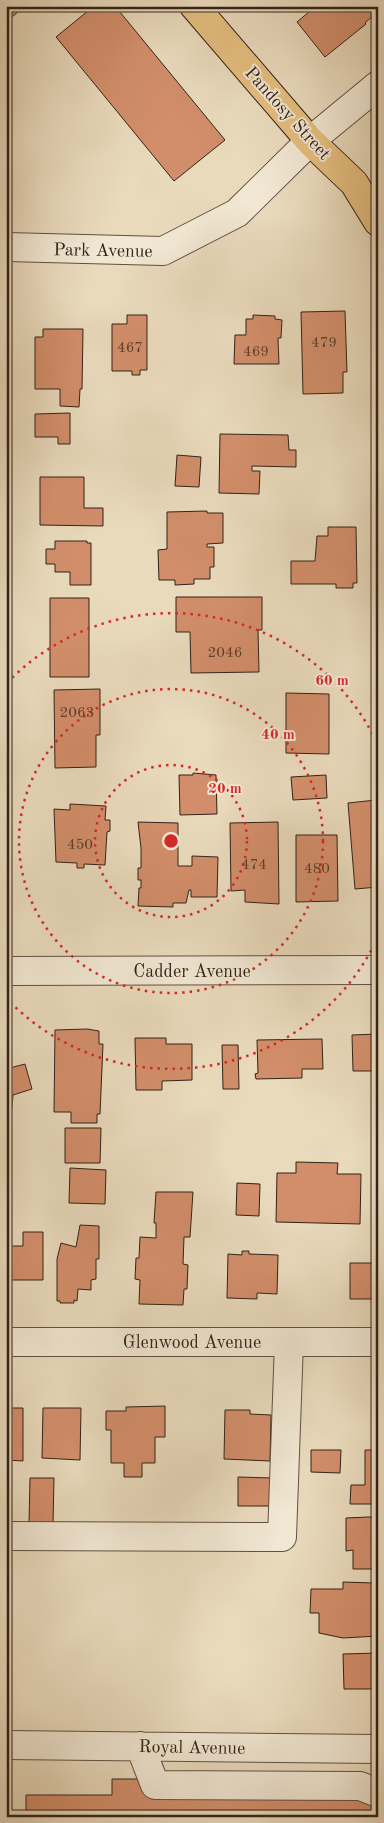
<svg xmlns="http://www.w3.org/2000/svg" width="384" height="1823" font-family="'Old Standard TT',serif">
<rect width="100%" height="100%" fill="#e9dabc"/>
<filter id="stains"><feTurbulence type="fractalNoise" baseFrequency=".004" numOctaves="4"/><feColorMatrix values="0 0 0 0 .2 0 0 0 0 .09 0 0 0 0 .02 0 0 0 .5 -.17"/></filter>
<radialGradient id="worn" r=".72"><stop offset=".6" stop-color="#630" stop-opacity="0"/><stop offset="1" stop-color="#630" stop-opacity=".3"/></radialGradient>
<path fill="#d28e6a" stroke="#322219" d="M6,6H25L6,22Z
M94,6H115L225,140L174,181L56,37Z
M316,6H378V11L365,23L366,24L325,57L297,22Z
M345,311L347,372H343V393L303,394L301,312Z
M127,315H147V370H140V375H132V371H112V324H127Z
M253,315L275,316V319L282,320L281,338H278L279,364H234L235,335H246V319H253Z
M43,329H83L82,389H80L79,407L60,406V389H35V337H43Z
M70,413V444H58V437H35V414Z
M220,434L288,435L289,450H296V467L252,466V471H260L259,494L219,493Z
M177,455L201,457L199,487L175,486Z
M40,477H84V508H103V526L40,525Z
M207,511V513H223V543L207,544V547H214V567H210V579H194V584L175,585V580H159L158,550L167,549V512Z
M328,527H356L357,583H353V588H336V584H291V561H315L317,536H328Z
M55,541H87V543H91V585H70V572H55V564H46V549H55Z
M176,597H262V630H258L259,672L191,673L190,632H176Z
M50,598H89V677H50Z
M100,689V735H96V767L55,768L54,690Z
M286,693L329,694V754L286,753Z
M193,773L216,775L217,814L180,815L179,775H193Z
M326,775L327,798L293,800L291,777Z
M376,800L378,887L355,889L348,803Z
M70,804L106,806L105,820H110V831L107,832L105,865L84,864V868H77V863L56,862L54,809L70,810Z
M138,822L178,823V866H192V856L218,857L217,897H191V890H189L186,903H173V907L138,906L139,888H141V880H138V868H141V848Z
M278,822L279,904L245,902V890L231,891L230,823Z
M296,835H337L338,901L296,902Z
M87,1029L99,1031V1044H103L100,1114H97V1123H71V1112H54L55,1030Z
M378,1034V1071H353L352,1035Z
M135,1038H166V1044H192V1080L162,1081V1090H136Z
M322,1039L323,1069H302V1078L256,1079L255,1074L258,1073L257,1040Z
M222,1045H238L239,1089H223Z
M25,1064L32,1089L13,1095L12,1108H6V1069Z
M65,1128H101L100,1163H65Z
M296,1162L338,1163L337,1174H361L360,1224L276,1222L277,1173H296Z
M70,1168L106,1170L105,1204L69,1203Z
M237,1183L260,1184L259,1216L236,1215Z
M156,1192H193L190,1237H184L183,1264L188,1265L187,1289H184L183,1305L139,1304L140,1280L135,1279L136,1258H139L140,1237L156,1238V1223H154Z
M80,1225L99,1226V1259H96V1279L91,1280V1290L78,1289L77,1301L74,1300V1303H60V1301H57V1259L61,1243L76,1247Z
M23,1232H43V1280H6V1246H23Z
M242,1251H249V1254L278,1255L277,1294L257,1293V1299L227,1298L228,1254L242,1255Z
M350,1263H378V1299H350Z
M165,1406V1437H155V1463H142V1477H124V1463H111V1430H106V1411H126V1407Z
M6,1408H23V1461L6,1460Z
M43,1408H81L80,1460L42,1458Z
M225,1410H250V1414L271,1415L270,1461L224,1459Z
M311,1450H341L340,1473L311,1472Z
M365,1450H378V1504H350L351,1485H365Z
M238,1477L273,1478V1506H238Z
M30,1478H54L53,1524H29Z
M368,1517H378V1569H353V1550L346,1551V1518Z
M343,1582L374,1583V1599H378V1636L343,1638L319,1633V1613H310L311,1589H343Z
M378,1653V1689H344L343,1654Z
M112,1779H150L375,1795V1817H26V1795H112Z"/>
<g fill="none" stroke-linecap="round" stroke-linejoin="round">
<defs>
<path id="minor" d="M6,247L163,251L237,213L310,141L378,85
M6,971L378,970
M6,1342H378
M6,1536L282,1537L289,1342
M6,1745L378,1749
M140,1746L155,1785L360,1786L378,1793"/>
<path id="major" d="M194,6L310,141L354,183L378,222"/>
</defs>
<use href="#minor" stroke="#605042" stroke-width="30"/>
<use href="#major" stroke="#322219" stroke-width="30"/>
<use href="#minor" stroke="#f1e7d3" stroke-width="28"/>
<use href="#major" stroke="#e4bd7e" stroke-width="28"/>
</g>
<g fill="none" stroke="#d62828" stroke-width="2.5" stroke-dasharray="2.5 5">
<circle cx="171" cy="841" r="76"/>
<circle cx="171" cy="841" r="152"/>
<path d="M378 937A228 228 0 0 1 7 999M7 683A228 228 0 0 1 378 745"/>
</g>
<g text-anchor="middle" stroke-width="4" stroke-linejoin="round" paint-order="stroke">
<g font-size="15" fill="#5a3d2d">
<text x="324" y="347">479</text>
<text x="130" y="352">467</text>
<text x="256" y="356">469</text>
<text x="225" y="657">2046</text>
<text x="77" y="717">2063</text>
<text x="80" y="849">450</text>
<text x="254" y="869">474</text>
<text x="317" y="873">480</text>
</g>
<g font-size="18" fill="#322219" stroke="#f1e7d3">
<text transform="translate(288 113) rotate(48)" y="6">Pandosy Street</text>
<text transform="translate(103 250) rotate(1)" y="6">Park Avenue</text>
<text x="192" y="977">Cadder Avenue</text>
<text x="192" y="1348">Glenwood Avenue</text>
<text transform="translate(192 1747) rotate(1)" y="6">Royal Avenue</text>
</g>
</g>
<circle cx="171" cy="841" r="8" fill="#d62828" stroke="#f1e7d3" stroke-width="2.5"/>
<g font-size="15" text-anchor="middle" font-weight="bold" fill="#d62828" stroke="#f1e7d3" stroke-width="4" stroke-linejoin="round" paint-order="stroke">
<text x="332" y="685">60 m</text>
<text x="278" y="739">40 m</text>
<text x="225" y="793">20 m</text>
</g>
<rect width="384" height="1823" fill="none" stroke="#e9dabc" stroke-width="25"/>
<rect x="8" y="8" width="369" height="1808" fill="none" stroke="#322219" stroke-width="2.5"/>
<rect x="12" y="12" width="359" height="1798" fill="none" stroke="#322219"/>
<rect width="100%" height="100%" filter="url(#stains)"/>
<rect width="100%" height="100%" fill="url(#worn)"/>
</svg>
